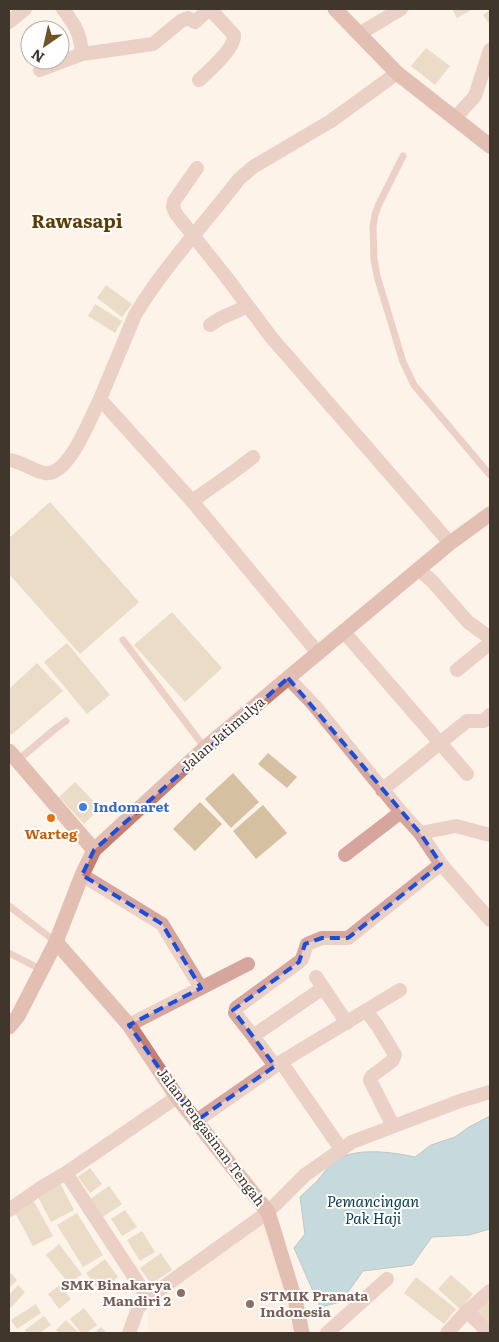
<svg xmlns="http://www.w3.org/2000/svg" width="499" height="1342" font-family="Literata,serif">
<rect width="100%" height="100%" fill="#fef3e8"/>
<path fill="#fce7d9" d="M266,1217L298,1333H148V1305Z"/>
<path fill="#83bcd3" stroke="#6f94a1" d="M490,1116V1229L469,1235L432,1237L412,1265L363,1271L341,1302L320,1307L294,1248L305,1234L300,1197C306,1191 312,1186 317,1181C322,1175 327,1168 332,1163C351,1146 393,1152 415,1157L431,1145L455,1137L469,1127Z"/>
<path fill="#d5c1a1" d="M452,9H473L457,18Z
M490,10V25L483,15Z
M426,48L450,66L435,85L411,66Z
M106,285L132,304L122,317L97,298Z
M95,304L122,321L115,333L88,316Z
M50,502L139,602L80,654L9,574V538Z
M172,612L222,668L185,702L134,645Z
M67,643L110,695L87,714L44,662Z
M37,663L63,691L11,735L9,732V689Z
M268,753L297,777L287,788L258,764Z
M233,773L259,802L231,828L205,799Z
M75,782L100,808L84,824L59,797Z
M200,802L222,824L195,851L173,829Z
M263,805L287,833L256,859L233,831Z
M90,1168L102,1184L90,1193L78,1177Z
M60,1183L74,1210L51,1222L37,1195Z
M109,1186L122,1204L103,1217L90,1199Z
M32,1198L53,1236L33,1246L13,1209Z
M125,1210L137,1227L122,1236L111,1219Z
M77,1213L103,1255L83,1267L57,1225Z
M142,1231L155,1252L140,1261L127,1240Z
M59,1244L82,1274L69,1284L46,1255Z
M161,1253L172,1270L151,1284L140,1268Z
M105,1259L118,1277L99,1291L86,1273Z
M11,1273L17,1280L9,1288V1275Z
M451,1275L473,1294L460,1309L438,1289Z
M416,1277L456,1309L444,1324L404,1293Z
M18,1285L25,1292L11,1308L9,1306V1295Z
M60,1285L71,1299L59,1309L48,1294Z
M485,1299L490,1304V1332L471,1313Z
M36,1304L41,1313L17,1329L11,1320Z
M84,1308L97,1325L86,1333H81L70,1319Z
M44,1316L51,1325L40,1333H27L25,1330Z
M66,1320L79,1333H59L56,1330Z
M101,1327L107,1333H94Z"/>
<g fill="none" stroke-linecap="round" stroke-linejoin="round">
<path stroke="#d6a69e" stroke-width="7" d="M403,156L378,206L375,215L373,227L374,259L377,276L403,362L414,385L490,475
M123,640L205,748
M17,761L55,729L66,721
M9,906L56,942
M9,953L42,970"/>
<path stroke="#d6a69e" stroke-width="14" d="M63,9C76,27 80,32 82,54
M9,22L25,9
M359,34L401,9
M40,70L82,54L153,44L181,21L188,18L195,22L209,9
M199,80C209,71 235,48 234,35L210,9
M455,118L475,96L490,50
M197,168L174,201L173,207L176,214L227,278L271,337L450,543
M210,325L221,318L248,306
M9,460C22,461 32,471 45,473C69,477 91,416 100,399
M192,501L232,473L253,457
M419,570L432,581L468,622L490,638
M344,632L467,774
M318,653L192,501L100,399L135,315C164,266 205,224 239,179L253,167L331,121L397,73
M457,670L490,643
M288,678L314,705L401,812
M382,790L467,721H484L490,715
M420,833L456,826L490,835
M345,855L401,812L420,833L441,864L490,920
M82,875L162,924L201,988
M316,977L347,1023
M366,1011L377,1025L395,1055L392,1061L372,1076L370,1080L393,1126
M129,1025L248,964
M253,1036L235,1013L236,1008L299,962L302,959L307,944L322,938H348L441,864
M281,1062L341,1149
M275,1066L253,1036L323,988
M196,1121L281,1062L400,990
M66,1173L148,1298
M9,1210L42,1187L66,1173L177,1097
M467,1311L490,1291
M129,1333L138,1308L148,1298L268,1212L305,1175L352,1142L460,1101L490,1092
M327,1333L387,1279
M447,1333L467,1311L489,1333"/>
<path stroke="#c37f74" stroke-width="15" d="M335,9L397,73L490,146
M9,751L94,850
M56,942L129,1025L177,1097L268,1212L296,1303L302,1333
M9,1027L18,1016L56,942L82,875L94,850L205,748L288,678L450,543L490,514"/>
</g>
<path d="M0 0H499V1342H0ZM288,678L420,833L441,864L348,938H322L305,944L299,962L233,1010L275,1066L196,1121L129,1025L201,988L162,924L82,875L94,850Z" fill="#fef3e8" fill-opacity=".55" fill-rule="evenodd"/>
<path fill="none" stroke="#1d4ed8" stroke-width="4" stroke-dasharray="10 6" stroke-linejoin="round" d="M288,678L420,833L441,864L348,938H322L305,944L299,962L233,1010L275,1066L196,1121L129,1025L201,988L162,924L82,875L94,850Z"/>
<circle fill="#3f7fe0" stroke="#fff" stroke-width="2" cx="83" cy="807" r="5"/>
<circle fill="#e8710a" stroke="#fff" stroke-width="2" cx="51" cy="818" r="5"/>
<g fill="#8d6e63" stroke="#fff" stroke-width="2">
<circle cx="181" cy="1293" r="5"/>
<circle cx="250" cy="1304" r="5"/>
</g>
<g text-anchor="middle" stroke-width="4" stroke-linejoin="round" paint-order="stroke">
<g font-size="14" fill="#41362b" stroke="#fff">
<text transform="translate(223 734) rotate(-41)" y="5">Jalan Jatimulya</text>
<text transform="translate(211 1137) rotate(53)" y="5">Jalan Pengasinan Tengah</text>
</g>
<g font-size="14" font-weight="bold" fill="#366cbe" stroke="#fff" text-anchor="start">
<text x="93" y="812">Indomaret</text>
</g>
<g font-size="14" font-weight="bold" fill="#c56008" stroke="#fff">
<text x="51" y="839">Warteg</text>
</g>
<g font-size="14" font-weight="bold" fill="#785e54" stroke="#fff" text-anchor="end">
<text x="171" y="1290">SMK Binakarya<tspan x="171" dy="16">Mandiri 2</tspan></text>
<text x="260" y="1301" text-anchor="start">STMIK Pranata<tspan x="260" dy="16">Indonesia</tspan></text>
</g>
<g font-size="15" font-style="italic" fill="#073b4c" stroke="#fff">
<text x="373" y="1207">Pemancingan<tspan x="373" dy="17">Pak Haji</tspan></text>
</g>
<g font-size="19" font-weight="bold" fill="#5c3e02" stroke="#fff">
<text x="77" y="228">Rawasapi</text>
</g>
</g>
<rect width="499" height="1342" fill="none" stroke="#41362b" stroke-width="20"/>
<g transform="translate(45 45) rotate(214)"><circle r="24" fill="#ffffff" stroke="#b3afaa"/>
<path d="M0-4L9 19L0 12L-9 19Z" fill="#6f5326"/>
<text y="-8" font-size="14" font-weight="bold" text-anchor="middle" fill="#41362b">N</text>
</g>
</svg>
